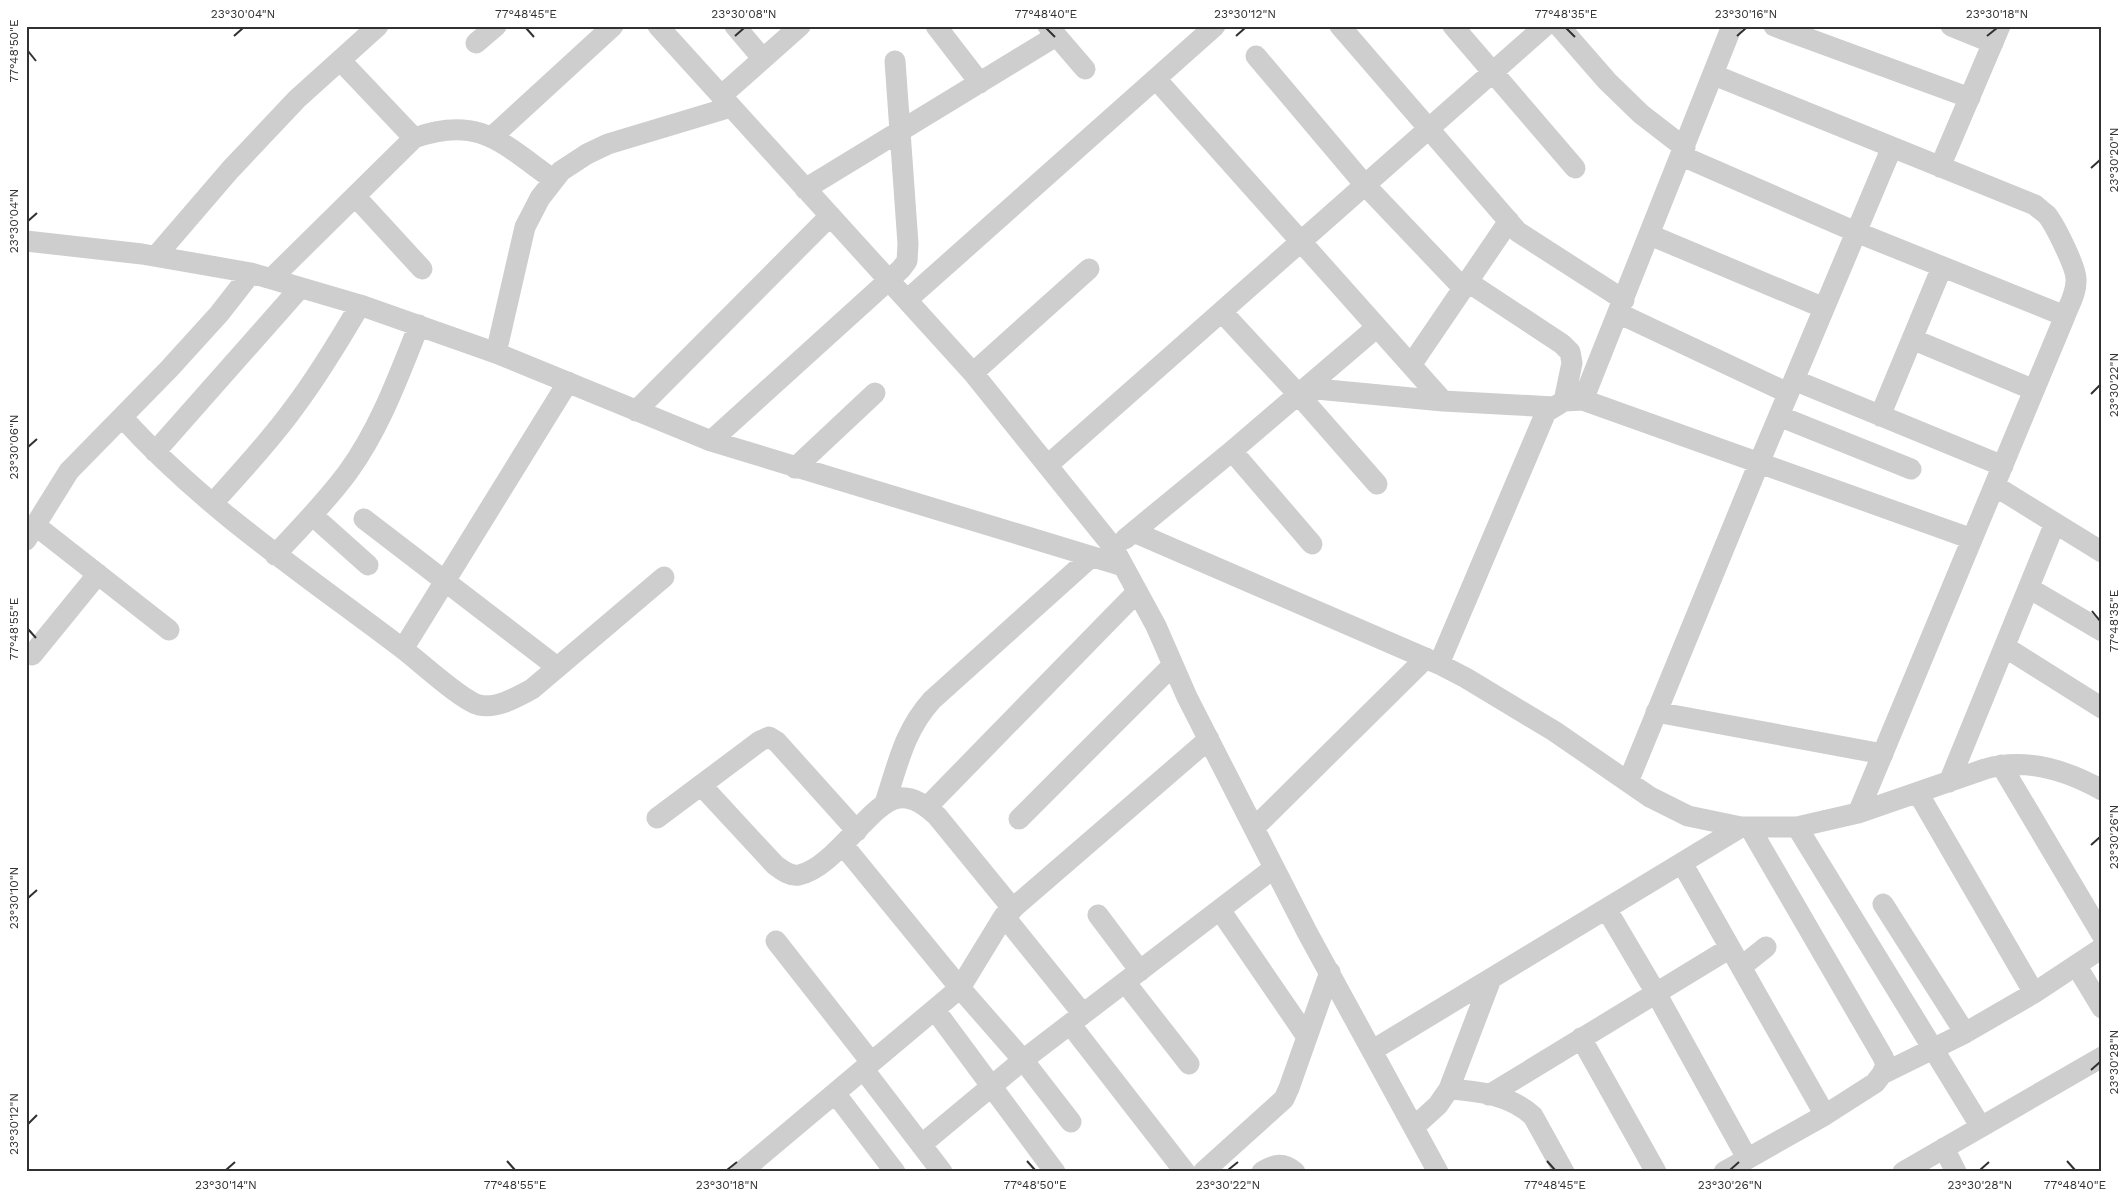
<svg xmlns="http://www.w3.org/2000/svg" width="2128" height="1198" font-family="'Work Sans',sans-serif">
<rect width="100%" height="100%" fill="#fff"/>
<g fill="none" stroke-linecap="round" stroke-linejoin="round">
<path stroke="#cecece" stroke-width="21" d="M658,26L973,373L1113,547L1156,626L1187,697L1307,932L1438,1172
M735,26L763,59
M936,26L980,83
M1048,26L1085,69
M1340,26L1518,232L1624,300
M1453,26L1575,168
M1559,26L1607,81L1641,114L1685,148
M1774,26L1970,98
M1951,26L1993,43
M476,43L496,26
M1256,56L1365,185L1463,288
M340,60L414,138
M1714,75L2035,205C2039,209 2044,212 2047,215C2055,225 2076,267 2076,279C2077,292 2069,305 2065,316L1858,813
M1156,79L1443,401
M721,96L800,26
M493,136L613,26
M1682,156L1856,232L2065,316
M1940,167L2000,26
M805,189L1056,36
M355,196L422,269
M1650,235L1824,308
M26,241L142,254L251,273L360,305L496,353L711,441L1123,566
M156,256L230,170L297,99L378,26
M271,279L414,138C480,114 504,145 554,180
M1468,282L1562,344L1570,352L1572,363L1564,401
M907,300L1215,26
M1222,312L1298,394L1377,484
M1618,313L1788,393
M1912,339L2034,390
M496,353L525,227L540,198L561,171L587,154L608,144L731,107
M1411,365L1509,221
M973,373L1089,269
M1794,380L2003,466
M1306,388L1443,401L1554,407
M1583,400L1732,26
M636,411L830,216
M1779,416L1911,469
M1880,416L1942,267
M123,418C204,508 307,576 403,649C419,661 462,701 479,705C497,709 517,697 532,689L664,577
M711,441L901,269L907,261L908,244L895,61
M1232,451L1312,544
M155,452L300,288
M1049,464L1545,26
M795,468L875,393
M1995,486L2102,552
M213,503C241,472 269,442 293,409C318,376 339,341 360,305
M312,515L368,565
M364,519L557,667
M35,525L169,630
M1134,532L1439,664L1466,678L1554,731L1650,797L1688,816L1741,827H1797L1858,813L1985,769C2026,757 2066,770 2102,790
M1125,539L1232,451L1377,327
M26,540L69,471L169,369L219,314L251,273
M275,555C300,528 326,502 348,472C380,428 399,375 419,325
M2029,588L2102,631
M2005,647L2102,708
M403,649L568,382
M32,655L98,574
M1439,664L1546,412L1564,401L1583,400L1972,539
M1656,712L1883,754
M2001,765L2102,935
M1628,782L1759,463L1892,147
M1949,782L2055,523
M701,785L775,865C782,870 790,877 799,875C835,868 871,801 899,798C914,796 927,807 937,816L1013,909
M1918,793L2034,993
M885,803C898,764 904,731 932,700L1091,557
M927,807L1137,592
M657,818L760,741L769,737L777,742L857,831
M1019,819L1173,665
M1797,827L1981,1127
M1254,828L1426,658
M843,845L960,988L1023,1060L1071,1122
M1682,863L1825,1115
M1883,904L1965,1033
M1220,910L1307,1037
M1607,910L1656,993L1747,1158
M1098,915L1140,971
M1004,916L1083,1014
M776,941L871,1062
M2076,965L2102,1008
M1741,967L1766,947
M1125,982L1189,1064
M935,1010L1055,1172
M1070,1024L1185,1172
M1581,1038L1656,1172
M1373,1050L1741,827
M864,1070L942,1172
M1882,1074L1965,1033L2034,993L2102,948
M1449,1089C1479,1091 1510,1095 1533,1116L1564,1172
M835,1093L895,1172
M1489,1095L1730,948
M1414,1127L1438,1105L1449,1089L1491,979
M921,1145L1023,1060L1274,868
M1944,1148L1956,1172
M741,1172L960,988L1004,916L1209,739
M1203,1172L1284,1099L1289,1088L1330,972
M1262,1172C1275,1164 1283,1162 1295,1172
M1724,1172L1825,1115L1875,1083L1882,1074L1886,1065L1883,1057L1750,828
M1903,1172L2102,1057"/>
</g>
<path fill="none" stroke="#313131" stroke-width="2" d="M526,28L534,37M1046,28L1055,37M1566,28L1575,37M234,36L243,28M735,36L744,28M1236,36L1245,28M1737,36L1746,28M1987,36L1997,28M28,51L36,61M2091,168L2100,160M28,221L37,213M2091,394L2100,385M28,447L37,439M2092,611L2100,621M28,629L36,638M2091,845L2100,837M28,898L37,890M2091,1070L2100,1062M28,1124L37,1115M507,1161L515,1170M1027,1161L1035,1170M1547,1161L1555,1170M2067,1161L2075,1170M226,1170L235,1162M727,1170L737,1162M1228,1170L1238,1162M1730,1170L1739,1162M1980,1170L1989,1162"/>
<rect width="2128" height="1198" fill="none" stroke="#ffffff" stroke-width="55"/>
<rect x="28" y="28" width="2072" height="1142" fill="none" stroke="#313131" stroke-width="2"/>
<g font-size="12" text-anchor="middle" fill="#313131">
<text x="243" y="18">23°30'04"N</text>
<text x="526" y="18">77°48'45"E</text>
<text x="744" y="18">23°30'08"N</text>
<text x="1046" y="18">77°48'40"E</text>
<text x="1245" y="18">23°30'12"N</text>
<text x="1566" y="18">77°48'35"E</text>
<text x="1746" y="18">23°30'16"N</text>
<text x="1997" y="18">23°30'18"N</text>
<text transform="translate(14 51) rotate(-90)" y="4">77°48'50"E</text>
<text transform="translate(2114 160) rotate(-90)" y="4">23°30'20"N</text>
<text transform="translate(14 221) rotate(-90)" y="4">23°30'04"N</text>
<text transform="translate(2114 385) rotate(-90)" y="4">23°30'22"N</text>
<text transform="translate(14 447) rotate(-90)" y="4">23°30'06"N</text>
<text transform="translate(2114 621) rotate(-90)" y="4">77°48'35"E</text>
<text transform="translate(14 629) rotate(-90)" y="4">77°48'55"E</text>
<text transform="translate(2114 837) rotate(-90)" y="4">23°30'26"N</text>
<text transform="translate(14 898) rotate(-90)" y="4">23°30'10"N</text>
<text transform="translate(2114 1062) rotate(-90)" y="4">23°30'28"N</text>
<text transform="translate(14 1124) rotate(-90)" y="4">23°30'12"N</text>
<text x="226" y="1189">23°30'14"N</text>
<text x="515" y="1189">77°48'55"E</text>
<text x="727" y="1189">23°30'18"N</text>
<text x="1035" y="1189">77°48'50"E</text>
<text x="1228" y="1189">23°30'22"N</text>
<text x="1555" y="1189">77°48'45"E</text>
<text x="1730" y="1189">23°30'26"N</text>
<text x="1980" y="1189">23°30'28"N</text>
<text x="2075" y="1189">77°48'40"E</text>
</g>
</svg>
